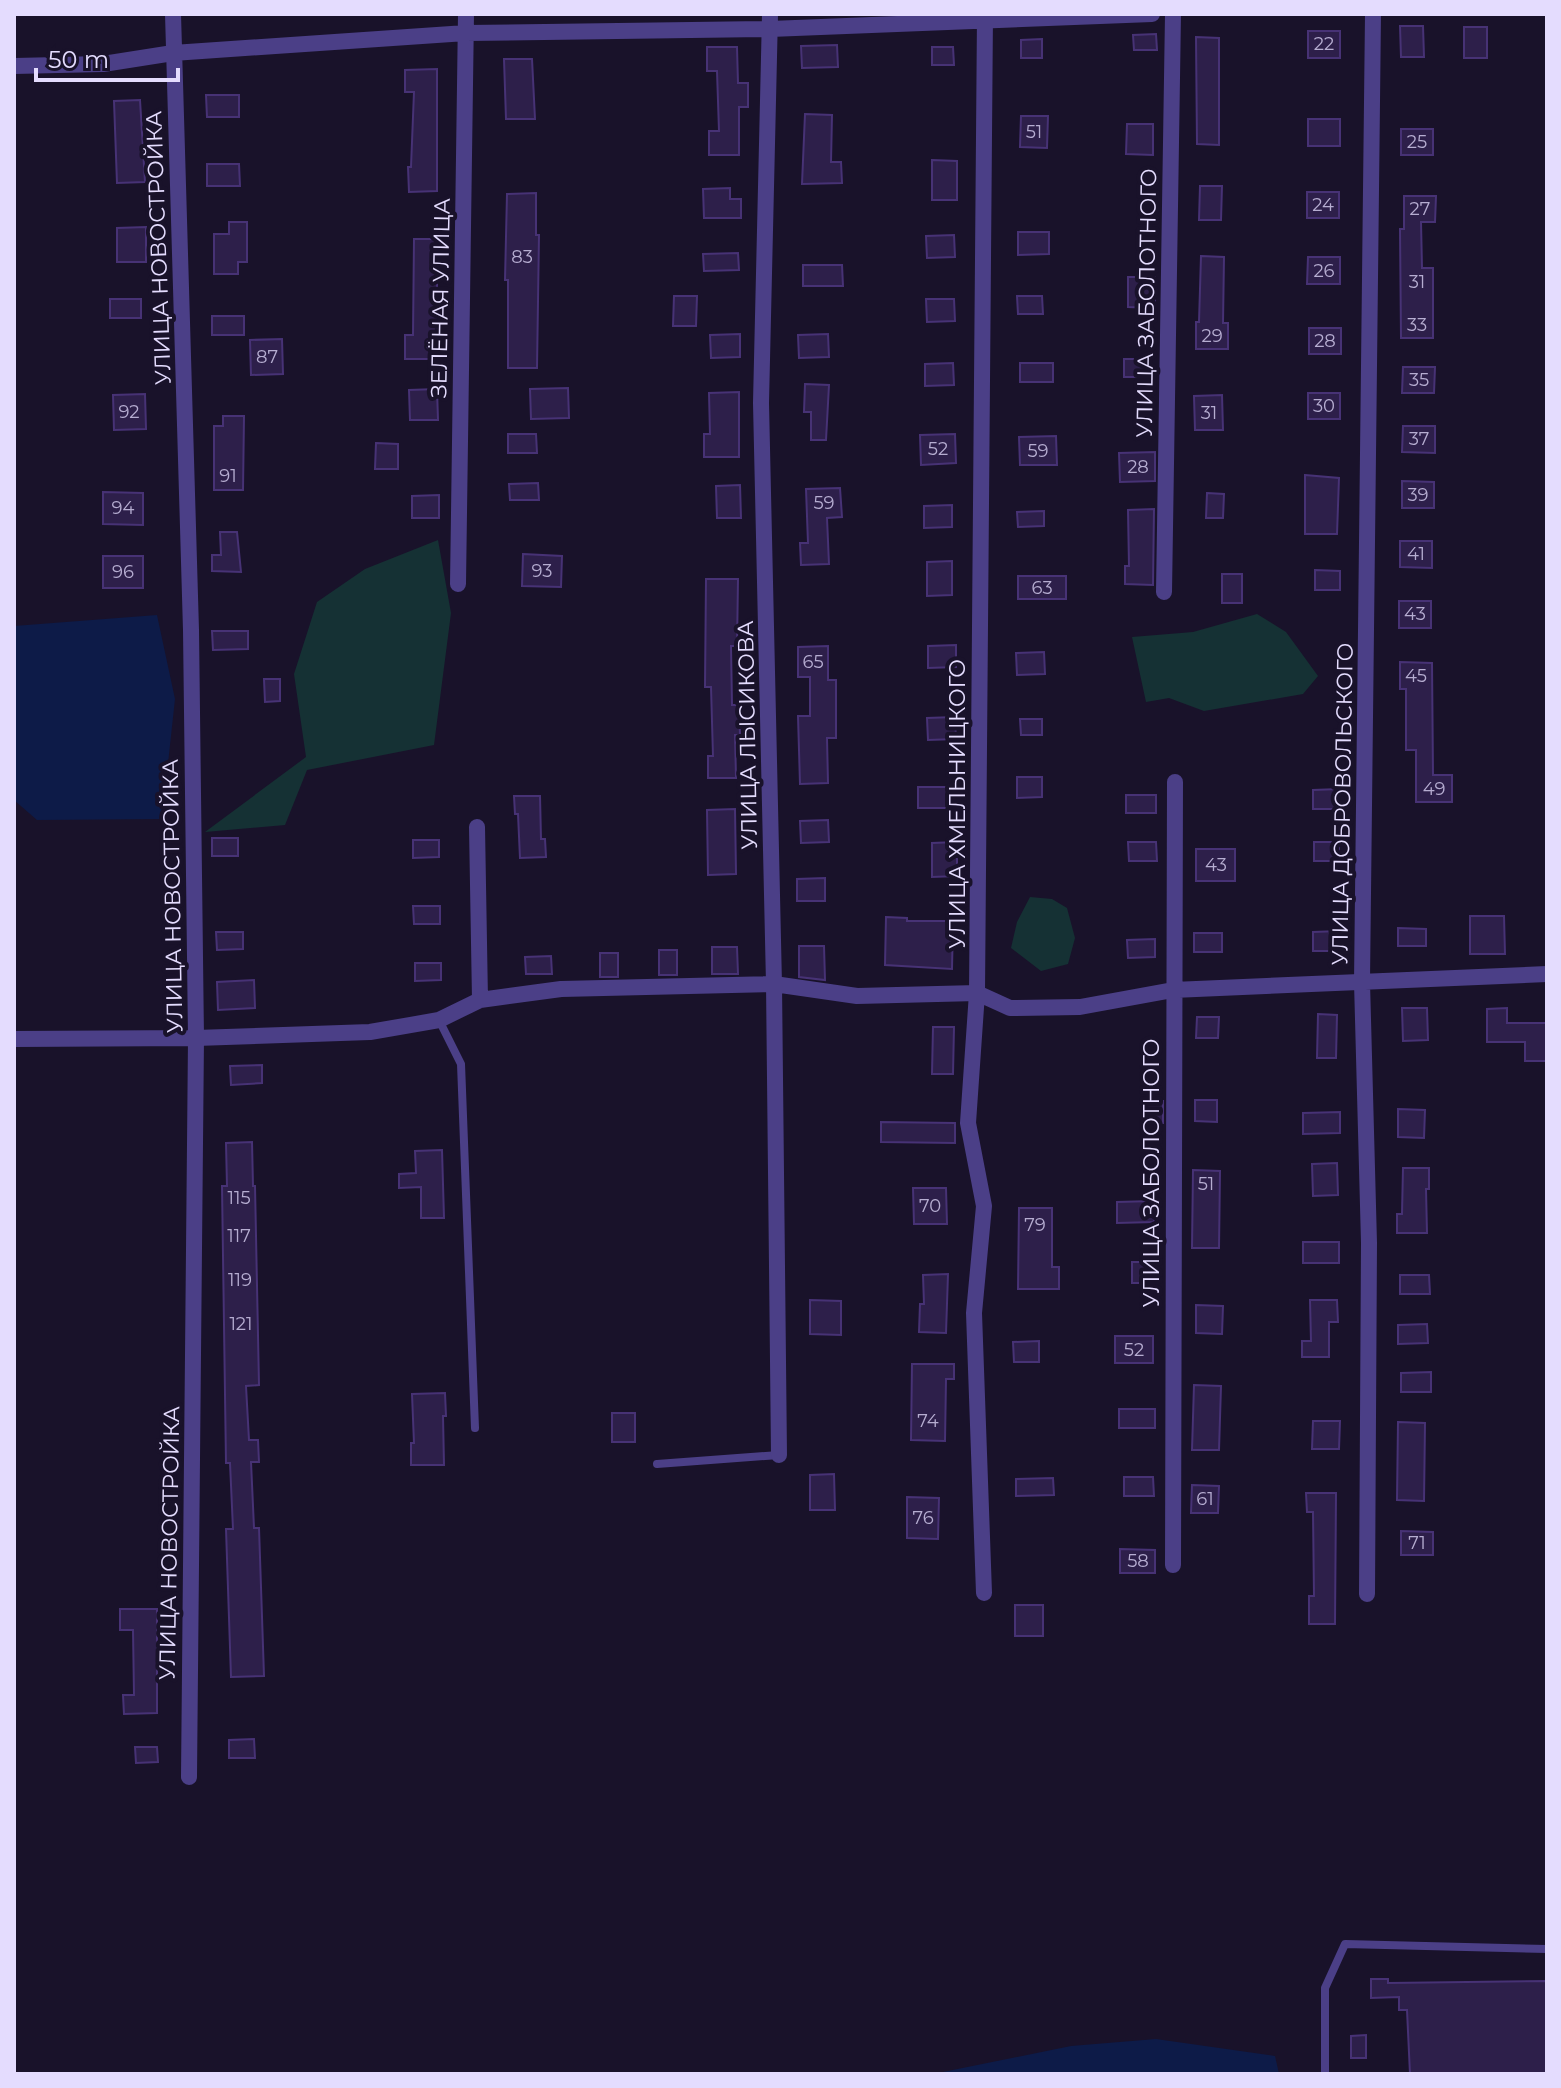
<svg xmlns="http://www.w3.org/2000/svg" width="1561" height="2088" font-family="Montserrat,sans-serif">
<rect width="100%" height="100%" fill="#19122a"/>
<path fill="#153134" d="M438,540L451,613L434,745L307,770L285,825L205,832L306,757L294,674L317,602L365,569Z
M1257,614L1286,632L1318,676L1303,694L1204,711L1169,698L1146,702L1132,637L1193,632Z
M1030,897L1052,899L1067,908L1075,938L1068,964L1041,971L1011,948L1017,922Z"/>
<path fill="#0d1b48" d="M157,615L175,699L162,819L37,820L14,800V626Z
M1156,2039L1275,2056L1279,2074H933L1071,2046Z"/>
<path fill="#2d1f4a" stroke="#473275" stroke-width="2" d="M1400,26H1423L1424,57H1401Z
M1464,27H1487V58H1464Z
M1308,31H1340V58H1308Z
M1156,34L1157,50H1134L1133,35Z
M1196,37L1219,38V145L1197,144Z
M1042,39V58H1021V40Z
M837,45L838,67L802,68L801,46Z
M707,47H737L738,83H748V107H739V155H709V131H719L717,71H707Z
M932,47H953L954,65H932Z
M504,59H532L535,119H506Z
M437,69V191L409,192L408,167H411L414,92H405V70Z
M206,95H239V117H207Z
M140,100L145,182L117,183L114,101Z
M805,114L832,115L831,162H841L842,183L802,184Z
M1021,116H1048L1047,148L1020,147Z
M1308,119H1340V146H1308Z
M1127,124H1153V155L1126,154Z
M1401,129H1433V155H1401Z
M932,160L957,161V200H932Z
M207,164H239L240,186H207Z
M1200,186H1222L1221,220H1199Z
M730,188V199H741V218H704L703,189Z
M1307,192H1339V218H1307Z
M536,193V235H539L537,368H508V280H505L507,194Z
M1404,196H1436L1435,222H1421L1422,268H1433V338H1401L1400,229H1404Z
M229,222H247V262H238V274H214V234H229Z
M146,227V262H117V228Z
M1018,232H1049V254L1018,255Z
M954,235L955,257L927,258L926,236Z
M414,239H441V278H437V359H405V335H413Z
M738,253L739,270L704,271L703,254Z
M1201,256L1224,257L1223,323H1228V349H1196V322H1199Z
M1308,257H1340V284H1307Z
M803,265H842L843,286H803Z
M1128,277H1155V308L1128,307Z
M674,296H697L696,326H673Z
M1017,296H1042L1043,314H1018Z
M110,299H141V318H110Z
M926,299H954L955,321L927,322Z
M212,316H244V335H212Z
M1309,328H1341V354H1309Z
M740,334V357L711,358L710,335Z
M828,334L829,357L799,358L798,335Z
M282,339L283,374L251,375L250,340Z
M1124,359H1149V377H1124Z
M953,363L954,385L925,386V364Z
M1020,363H1053V382H1020Z
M1403,367H1435L1434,393H1402Z
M805,384L829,385L826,440H811V412H804Z
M568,388L569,418L531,419L530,389Z
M437,389L438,420H410L409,390Z
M739,392V457H704V434H710L709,393Z
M1308,393H1340V419H1308Z
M145,394L146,429L114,430L113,395Z
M1222,395L1223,430H1195L1194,396Z
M223,416H244L243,490H214V426H223Z
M1403,426H1435V453L1402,452Z
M508,434H536L537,453H508Z
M955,434L956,463L921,465L920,435Z
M1056,436L1057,465H1020L1019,437Z
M376,443L398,444V469H375Z
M1155,452V481L1120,482L1119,453Z
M1305,475L1339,478L1337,534H1305Z
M1402,481L1434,482V508H1402Z
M538,483L539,500H510L509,484Z
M740,485L741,518H717L716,486Z
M840,488L842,517L827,518L829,564L801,565L800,543H808L806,489Z
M103,492L143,493V525L103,524Z
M1207,493L1224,494L1223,518H1206Z
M439,495V518H412V496Z
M952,505V527L924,528V506Z
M1154,509L1153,585L1125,584V566H1129L1128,510Z
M1044,511V526L1018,527L1017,512Z
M220,532H237L241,572L212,571V555H221Z
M1400,541H1432V568L1400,567Z
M523,554L562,556L561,587L522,586Z
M103,556H143V588H103Z
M952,561V595L927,596V562Z
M1315,570L1340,571V590H1315Z
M1222,574H1242V603H1222Z
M1018,576H1066V599H1018Z
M706,579H738L737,646H731L732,705H739L740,735H735L736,778H708V756H713L711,687H705Z
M1399,601H1431V628H1399Z
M212,631H248V649L213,650Z
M956,645V667L928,668V646Z
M828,646V680H836V738H827L828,783L800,784L798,716H810V677H798V647Z
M1044,652L1045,674L1017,675L1016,653Z
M1400,662L1432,663L1433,775H1452V802H1416V750H1406V689H1400Z
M264,679H280V701L265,702Z
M955,717L956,739L928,740L927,718Z
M1020,719H1042V735H1021Z
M1017,777H1042V797L1017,798Z
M918,787H954V808H918Z
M1339,789V809H1313V790Z
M1126,795H1156V813H1126Z
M514,796H540L541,839H545L546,857L520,858L518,814H515Z
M735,809L736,874L708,875L707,810Z
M828,820L829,842L801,843L800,821Z
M212,838H238V856H212Z
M413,840H439V857L413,858Z
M957,842V876L932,877V843Z
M1128,842H1156L1157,861H1129Z
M1314,842H1339V861H1314Z
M1196,849H1235V881H1196Z
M825,878V901H797V879Z
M413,906H440V924H414Z
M1470,916H1504L1505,954H1470Z
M886,917L907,918V921H953L952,969L885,965Z
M1398,928L1426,929V946H1398Z
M1339,931V951H1313V932Z
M216,932H243V949L217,950Z
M1194,933H1222V952H1194Z
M1155,939V957L1128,958L1127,940Z
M799,946H824L825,980L799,977Z
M712,947H737L738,974H712Z
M659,950H677V975H659Z
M600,953H618V977H600Z
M551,956L552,974H526L525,957Z
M415,963H441V980L415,981Z
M254,980L255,1008L218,1010L217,982Z
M1402,1008H1427L1428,1040L1403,1041Z
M1507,1008V1023H1547V1061H1525V1042H1487V1009Z
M1318,1014L1337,1015L1336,1058H1317Z
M1197,1017H1219L1218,1038H1196Z
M933,1027H954L953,1074H932Z
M262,1065V1083L231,1085L230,1066Z
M1195,1100H1217V1122L1195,1121Z
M1143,1101H1163V1123L1142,1122Z
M1398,1109L1425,1110L1424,1138L1398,1137Z
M1340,1112V1133L1303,1134V1113Z
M881,1122L955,1123V1143L881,1142Z
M252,1142L253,1186H255L259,1385L246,1386L249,1440H258L259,1462H251L254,1528H259L264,1676L231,1677L226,1529H233L230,1463H226L222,1186H227L226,1143Z
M442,1150L444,1218H421V1187L399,1188V1174L416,1173L415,1151Z
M1337,1163L1338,1195L1313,1196L1312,1164Z
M1403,1168H1429V1189H1426L1427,1233H1397V1214H1402Z
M1193,1170L1220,1171L1219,1248H1192Z
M913,1188H946L947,1224H914Z
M1153,1201L1154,1222L1117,1223V1202Z
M1019,1208H1052V1267H1059V1289H1018Z
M1303,1242H1339V1263H1303Z
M1132,1262H1154V1283H1132Z
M948,1274L946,1333L919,1332L920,1304H924L923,1275Z
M1400,1275H1429L1430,1294H1400Z
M810,1300L841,1301V1335L810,1334Z
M1310,1300H1337L1338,1322H1329V1357H1302V1341H1311Z
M1196,1305L1223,1306L1222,1334L1196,1333Z
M1427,1324L1428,1343L1398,1344V1325Z
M1115,1336H1153V1363H1115Z
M1039,1341V1362H1014L1013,1342Z
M912,1364H954V1379H946L945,1441L911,1440Z
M1431,1372V1392H1401V1373Z
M1194,1385L1221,1386L1219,1450H1192Z
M445,1393L446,1416H443L444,1465H411V1443H414L412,1394Z
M1119,1409H1155V1428H1119Z
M612,1413H635V1442H612Z
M1313,1421H1340L1339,1449H1312Z
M1398,1422L1425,1423L1424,1501L1397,1500Z
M834,1474L835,1510H810V1475Z
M1124,1477H1153L1154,1496H1124Z
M1053,1478L1054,1495L1016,1496V1479Z
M1192,1485L1219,1486L1218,1513H1191Z
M1306,1493H1336L1335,1624H1309V1596H1314L1313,1512H1307Z
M907,1497L939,1498L938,1539L907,1538Z
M1401,1531L1433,1532V1555H1401Z
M1120,1549L1155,1550V1573H1120Z
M1015,1605H1043V1636H1015Z
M120,1609H157V1713L124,1714L123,1695H134L133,1630H120Z
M254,1739L255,1758H229V1740Z
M135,1747H157L158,1762L136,1763Z
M1371,1979H1388V1983L1547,1981V2074H1410L1407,2010H1399V1997L1371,1998Z
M1366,2035V2058H1351V2036Z"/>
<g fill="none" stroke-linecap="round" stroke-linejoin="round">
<path stroke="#4b3f87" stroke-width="8" d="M439,1020L461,1064L475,1428
M657,1464L779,1455
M1325,2074V1988L1345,1944L1547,1949"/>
<path stroke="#4b3f87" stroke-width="16" d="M173,14L191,630L196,1038L189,1777
M770,14L761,403L774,984L779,1455
M14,66L103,64L173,53L466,33L770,29L1152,14
M458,584L466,14
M1164,592L1173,14
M477,827L480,1000
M14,1039L196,1038L370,1032L439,1020L480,1000L561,989L774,984L857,996L977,993L1010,1008L1080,1007L1173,990L1547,974
M1173,1565L1175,782
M984,1593L974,1313L984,1206L968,1123L977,993L985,14
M1367,1594L1369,1243L1362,982L1373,14"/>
</g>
<g text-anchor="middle" stroke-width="8" stroke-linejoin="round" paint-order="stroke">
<g font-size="18" fill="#b6add1">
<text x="1324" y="50">22</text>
<text x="1034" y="138">51</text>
<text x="1417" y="148">25</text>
<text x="1323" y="211">24</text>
<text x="1420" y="215">27</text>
<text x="522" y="263">83</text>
<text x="1324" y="277">26</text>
<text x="1417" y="288">31</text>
<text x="1417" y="331">33</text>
<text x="1212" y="342">29</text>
<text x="1325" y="347">28</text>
<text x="267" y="363">87</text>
<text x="1419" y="386">35</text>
<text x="1324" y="412">30</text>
<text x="129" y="418">92</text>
<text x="1209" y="419">31</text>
<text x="1419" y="445">37</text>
<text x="938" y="455">52</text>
<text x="1038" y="457">59</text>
<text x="1138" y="473">28</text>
<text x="228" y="482">91</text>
<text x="1418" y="501">39</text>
<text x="824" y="509">59</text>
<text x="123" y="514">94</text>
<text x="1416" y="560">41</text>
<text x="542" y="577">93</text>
<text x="123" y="578">96</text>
<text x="1042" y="594">63</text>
<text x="1415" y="620">43</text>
<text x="813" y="668">65</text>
<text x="1416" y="682">45</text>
<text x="1434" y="795">49</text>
<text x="1216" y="871">43</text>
<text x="1206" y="1190">51</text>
<text x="239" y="1204">115</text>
<text x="930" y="1212">70</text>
<text x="1035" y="1231">79</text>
<text x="239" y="1242">117</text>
<text x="240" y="1286">119</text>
<text x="241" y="1330">121</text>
<text x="1134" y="1356">52</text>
<text x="928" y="1427">74</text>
<text x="1205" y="1505">61</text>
<text x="923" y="1524">76</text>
<text x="1417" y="1549">71</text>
<text x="1138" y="1567">58</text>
</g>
<g font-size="22" fill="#e4dcfe" stroke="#19122a">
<text transform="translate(158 248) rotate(-92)" y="8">УЛИЦА НОВОСТРОЙКА</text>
<text transform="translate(440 298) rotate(-89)" y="8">ЗЕЛЁНАЯ УЛИЦА</text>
<text transform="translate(1146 303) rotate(-89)" y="8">УЛИЦА ЗАБОЛОТНОГО</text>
<text transform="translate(747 735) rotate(-91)" y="8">УЛИЦА ЛЫСИКОВА</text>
<text transform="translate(957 804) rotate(-90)" y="8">УЛИЦА ХМЕЛЬНИЦКОГО</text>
<text transform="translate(1342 804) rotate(-89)" y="8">УЛИЦА ДОБРОВОЛЬСКОГО</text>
<text transform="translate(172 896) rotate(-91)" y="8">УЛИЦА НОВОСТРОЙКА</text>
<text transform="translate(1151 1173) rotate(-90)" y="8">УЛИЦА ЗАБОЛОТНОГО</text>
<text transform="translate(169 1543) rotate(-89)" y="8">УЛИЦА НОВОСТРОЙКА</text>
</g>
</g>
<rect width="1561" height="2088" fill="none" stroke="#e4dcfe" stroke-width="32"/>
<path d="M36 68v12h142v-12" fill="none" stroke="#e4dcfe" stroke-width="4"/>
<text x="48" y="68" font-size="24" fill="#e4dcfe" stroke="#19122a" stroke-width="6" paint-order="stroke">50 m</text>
</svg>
